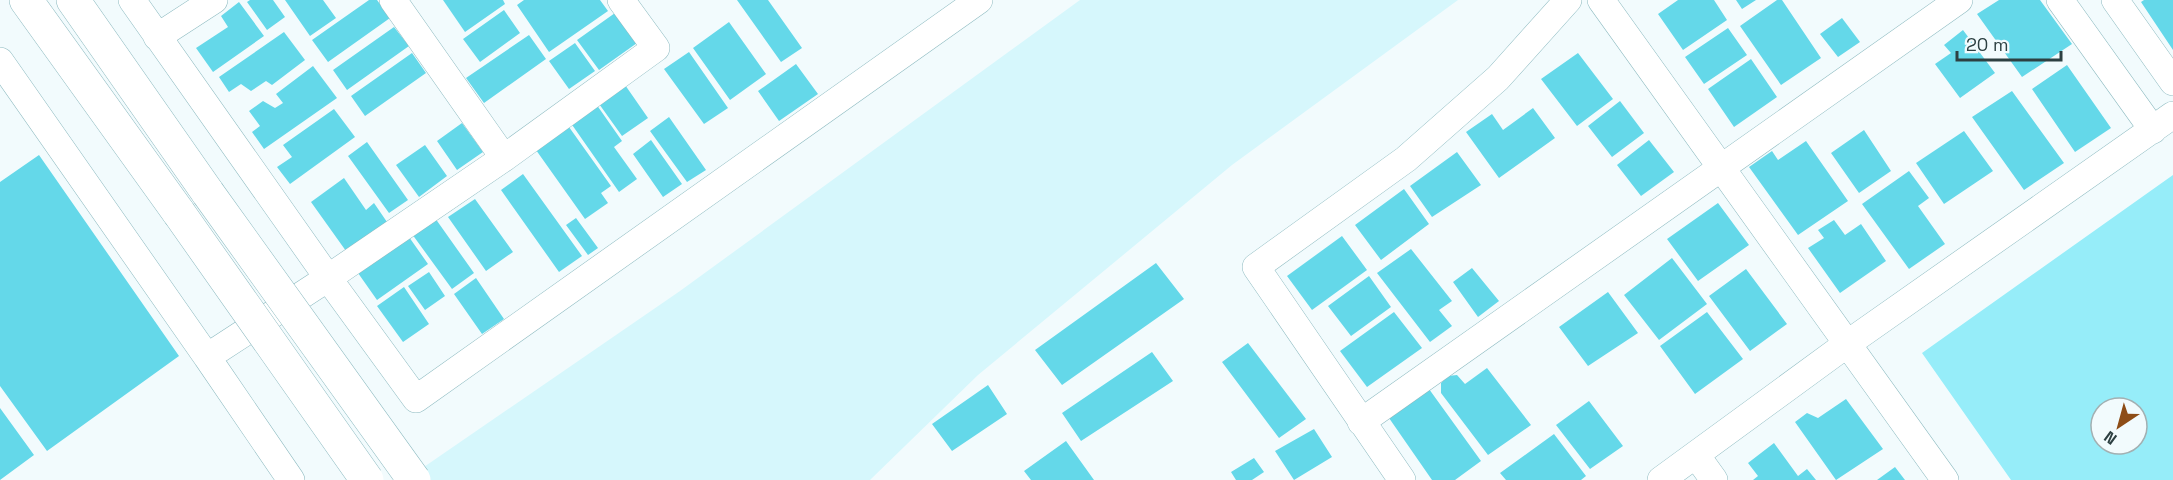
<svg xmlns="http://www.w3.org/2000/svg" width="2173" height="480" font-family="'Space Grotesk',sans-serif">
<rect width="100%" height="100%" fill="#f2fbfd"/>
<path fill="#d6f7fc" d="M1080,0H1458L1232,165L978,375L870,480H405L680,291Z"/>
<path fill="#96edf9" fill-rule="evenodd" d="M2173,175V480H2011L1922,353ZM2101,408H2137V444H2101Z"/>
<path fill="#64d8e9" d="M250,0H273L285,17L267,30L247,2Z
M285,0H323L336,18L310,36Z
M369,0H377L390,18L328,62L312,40Z
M443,0H503L505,4L465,32Z
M524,0H600L608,11L549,52L517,5Z
M737,0H768L802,48L781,62Z
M1678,0H1714L1727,20L1683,50L1658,14Z
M1736,0H1756L1742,9Z
M1777,0H1782L1821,58L1781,85L1740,26Z
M1999,0H2040L2072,44L2022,77L1977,14Z
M2144,0H2173V50L2141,2Z
M239,2L264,36L213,72L196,48L228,27L221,16Z
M504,10L520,33L480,62L463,39Z
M615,13L637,43L599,70L577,40Z
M1842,18L1860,42L1838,57L1820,34Z
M729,22L766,74L730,100L693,48Z
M394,27L409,46L347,90L333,70Z
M1728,28L1747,55L1704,84L1685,57Z
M1963,30L1995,73L1960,98L1935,64L1951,53L1944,45Z
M284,32L305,60L272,85L266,81L251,91L241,84L229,92L219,77Z
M529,35L546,59L484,103L466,78Z
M575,43L595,71L569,89L549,61Z
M689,52L728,108L704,124L664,69Z
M412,53L426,73L365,116L351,96Z
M1578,53L1613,99L1577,126L1541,79Z
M1751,59L1777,97L1734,127L1708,89Z
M796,64L818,94L779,121L758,91Z
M2067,65L2111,128L2075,152L2032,89Z
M313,66L337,98L264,149L252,132L260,126L249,111L263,101L275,108L283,103L276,94Z
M623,82L648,118L622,136L597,101Z
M2012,91L2064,163L2024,190L1972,117Z
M594,101L622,141L614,147L637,179L619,192L568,119Z
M1620,101L1644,133L1612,157L1588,126Z
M1533,108L1555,138L1499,178L1466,132L1492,114L1503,130Z
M334,109L355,137L290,184L277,167L292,157L283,145Z
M669,117L706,170L687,182L650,131Z
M462,123L483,152L457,170L437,141Z
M569,127L611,186L601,193L608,203L585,219L536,150Z
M1864,130L1891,171L1859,193L1831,153Z
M1964,131L1993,171L1944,204L1916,163Z
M651,140L682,184L663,197L633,154Z
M1649,140L1674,172L1641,196L1617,165Z
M1806,141L1848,201L1798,235L1749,167L1772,151L1778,160Z
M367,142L408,200L389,213L348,156Z
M425,145L447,176L419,197L396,165Z
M1457,152L1481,185L1432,217L1410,186Z
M39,155L179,356L47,451L0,386V182Z
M1909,171L1929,198L1918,206L1945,244L1909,269L1862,204Z
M523,174L582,256L559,272L501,190Z
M344,178L366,210L374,203L387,222L346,251L311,202Z
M1404,189L1429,224L1381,260L1355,225Z
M475,199L513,252L486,271L448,217Z
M1718,203L1749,245L1698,281L1667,239Z
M435,218L474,273L452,289L412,234Z
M576,218L598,248L588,255L566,225Z
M1834,220L1845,235L1861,224L1886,261L1840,293L1808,248L1824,238L1818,230Z
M1342,236L1367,270L1312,310L1287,276Z
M409,237L428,264L377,300L358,273Z
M1411,249L1452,301L1439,310L1452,326L1430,342L1377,273Z
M1672,258L1707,304L1659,340L1624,295Z
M1156,263L1184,299L1062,385L1035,350Z
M1472,268L1499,301L1478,317L1453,282Z
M1746,269L1787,324L1750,351L1709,296Z
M429,272L445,296L425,310L408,286Z
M1369,276L1391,307L1351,336L1328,306Z
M476,278L504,319L482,334L454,294Z
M404,287L429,324L403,342L377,306Z
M1608,292L1638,333L1588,366L1559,327Z
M1394,312L1422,348L1367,387L1340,351Z
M1707,312L1743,359L1695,394L1660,346Z
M1248,343L1306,419L1279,438L1222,362Z
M1152,352L1173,381L1081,441L1062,413Z
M1487,368L1531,425L1488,455L1441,393V383L1448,376L1457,375L1465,384Z
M988,385L1007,414L952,451L932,424Z
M1429,389L1481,461L1455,480H1432L1389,418Z
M1846,399L1883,449L1836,480L1795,422L1807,413L1818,418Z
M1589,401L1623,446L1590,469L1556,425Z
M0,408L34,455L0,480Z
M1314,429L1332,457L1294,480L1275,451Z
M1554,434L1586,476L1581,480H1506L1500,473Z
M1066,441L1094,480H1031L1024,471Z
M1774,443L1798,476L1807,469L1816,480H1753L1758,476L1748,463Z
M1254,458L1264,472L1252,480H1236L1231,472Z
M1895,467L1905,480H1877Z"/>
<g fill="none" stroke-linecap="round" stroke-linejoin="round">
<defs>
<path id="minor" d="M393,0L504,158
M621,0L656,48L504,158L328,278L416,399L979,0
M1601,0L1945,480
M2060,0L2153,130
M2115,0L2173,82
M157,37L214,0
M0,61L207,357L328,278L132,0
M207,357L291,480
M1361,422L1959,0
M1696,455L1714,480
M1402,480L1256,267L1406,159L1498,78L1568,0
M1661,480L1847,344L2173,115"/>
<path id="tertiary" d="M26,0L179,213
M73,0L208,193"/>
</defs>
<use href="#minor" stroke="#8ebbc1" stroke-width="28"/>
<use href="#tertiary" stroke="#8ebbc1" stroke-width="34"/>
<use href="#minor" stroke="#fff" stroke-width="27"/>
<use href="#tertiary" stroke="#fff" stroke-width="33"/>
<defs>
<path id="tertiary-bridge" d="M208,193L414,480
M179,213L367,480"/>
</defs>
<use href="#tertiary-bridge" stroke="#8ebbc1" stroke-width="34" stroke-linecap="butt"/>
<use href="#tertiary-bridge" stroke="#fff" stroke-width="33"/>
</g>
<g transform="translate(2119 426) rotate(216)"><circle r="28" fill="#f2fbfd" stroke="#a3b0b2" stroke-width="1.5"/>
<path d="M0-4.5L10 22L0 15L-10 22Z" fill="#8d4d17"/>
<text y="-9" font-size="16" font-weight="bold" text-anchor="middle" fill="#2d4042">N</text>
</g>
<path d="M1957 51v9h104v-9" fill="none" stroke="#2d4042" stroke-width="3"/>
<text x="1966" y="51" font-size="18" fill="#2d4042" stroke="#f2fbfd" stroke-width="4.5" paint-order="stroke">20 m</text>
</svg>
